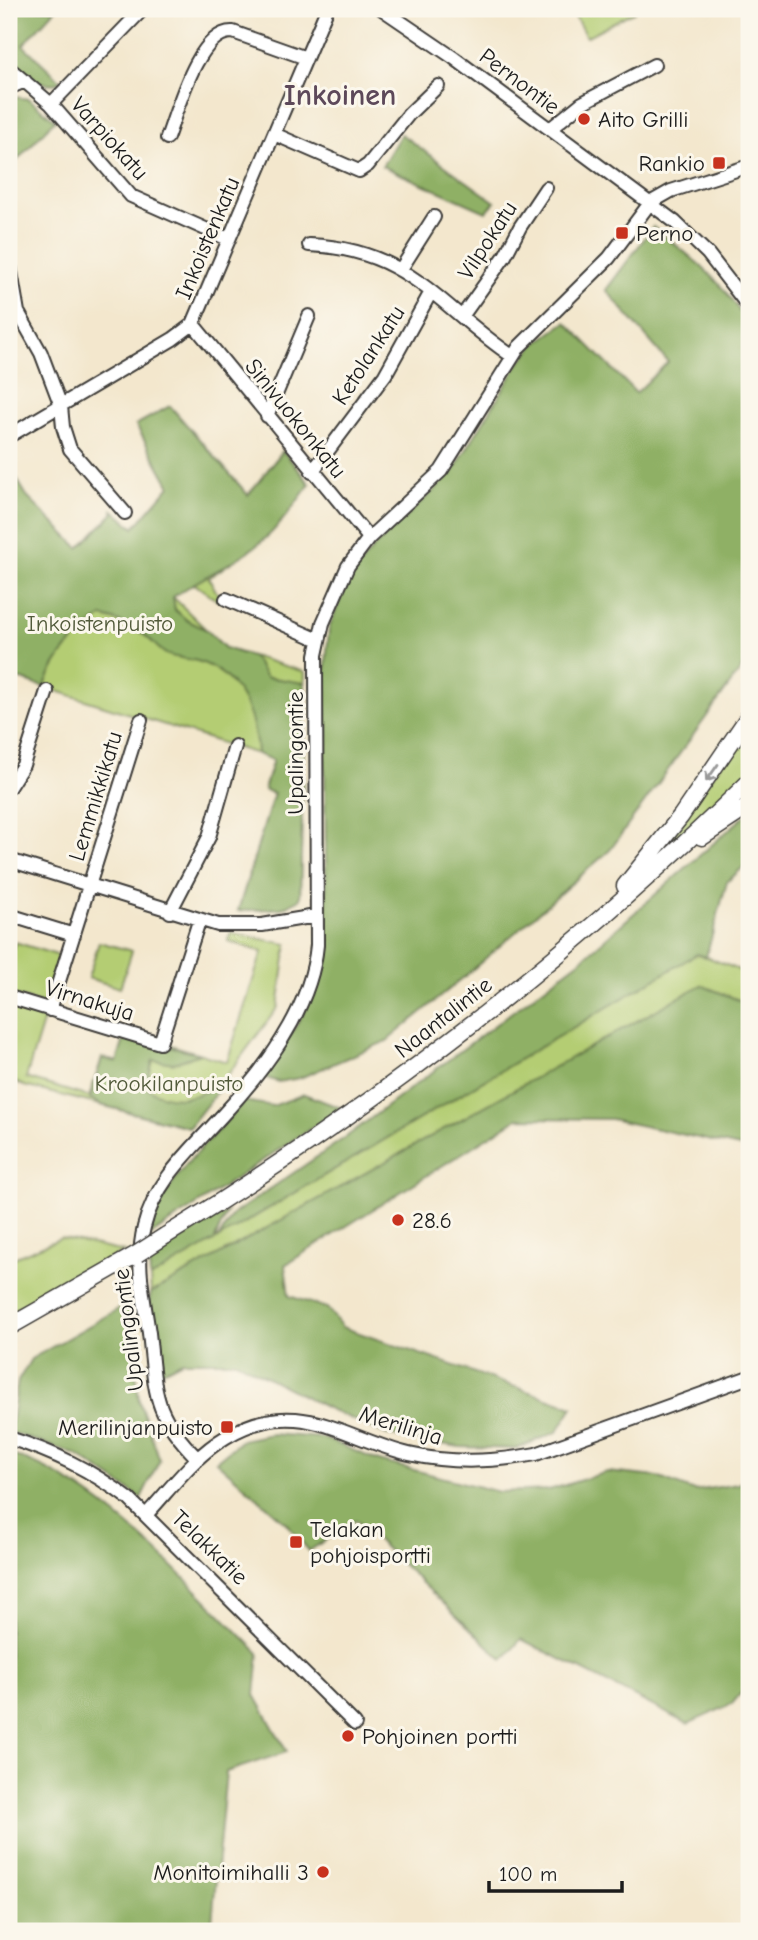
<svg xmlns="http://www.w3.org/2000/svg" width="758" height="1940" font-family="'Comic Neue',sans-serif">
<rect width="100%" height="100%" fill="#fbf7ec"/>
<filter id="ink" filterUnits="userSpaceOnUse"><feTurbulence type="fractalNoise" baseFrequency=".0143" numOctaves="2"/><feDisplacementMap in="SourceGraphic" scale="14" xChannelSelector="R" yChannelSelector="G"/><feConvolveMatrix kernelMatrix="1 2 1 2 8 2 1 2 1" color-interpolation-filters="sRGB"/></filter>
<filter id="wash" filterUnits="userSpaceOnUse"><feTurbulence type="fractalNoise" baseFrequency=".00686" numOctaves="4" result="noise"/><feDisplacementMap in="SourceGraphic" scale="28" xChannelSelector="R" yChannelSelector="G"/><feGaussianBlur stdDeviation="1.57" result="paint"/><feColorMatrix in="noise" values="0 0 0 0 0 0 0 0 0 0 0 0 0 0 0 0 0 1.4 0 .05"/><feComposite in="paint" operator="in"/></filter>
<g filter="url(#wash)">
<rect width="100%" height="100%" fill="#f3e7cd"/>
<path fill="#b4cd73" stroke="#687448" stroke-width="2" d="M571,9H634L635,11L586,37Z
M170,406L248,495L283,450L310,484L269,535L209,578L217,593L223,596L218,601L193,583L173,597L225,648L305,672L300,899L282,908L238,911L274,793L264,790L273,759L9,676V466L28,498L79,548L113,514V510L134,528L170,486L136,425Z
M749,725V771L665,853L660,848Z
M231,933L287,944L278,1007L189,1127L24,1086L9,1079V1001L46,1013L26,1078L89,1097L102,1058L117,1062L125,1037L162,1046L171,1045L227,1062L262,952L228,941Z
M15,942L63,957L48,1006L9,994V961Z
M99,942L132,951L120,988L88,978Z
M697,953L749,974V1004L701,986L151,1293L150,1278Z
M61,1238L124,1252L9,1313V1260Z"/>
<path fill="#8fb065" stroke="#566640" stroke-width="2" d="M9,9H56L23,45L62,82C39,89 27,75 9,61Z
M15,97L29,99L55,120L9,169V99Z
M401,134L495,202L486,212L382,166Z
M653,227C689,255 734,288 749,332V658L610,850L464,977L387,1041L300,1078L278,1082L264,1077L305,1011L327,959L324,687L329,628L342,595L354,572L375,546L452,473L519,363L535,344L566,322L636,393L668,362L606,290Z
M170,406L248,495L283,451L310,484C297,501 284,521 269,535C240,562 204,575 173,597L175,610L188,621L207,630L225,648L253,657L266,677L305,683L300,899L282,908L238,911L274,793L264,790L273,760L257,754C255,715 239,674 197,661C188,658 175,659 166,654C160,651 155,644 150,640C136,627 120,621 102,617C73,638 58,654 44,687L9,676V466L28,498L79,548L113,514V510L134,528L170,486L136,425Z
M749,812V862L727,882L706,957L697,954L219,1238L232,1215L346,1137L581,960Z
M701,985L749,1004V1149L611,1119L518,1118L285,1265L289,1296L327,1308L342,1327L573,1407L557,1432L516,1449L459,1447L388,1435L327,1408L236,1361H182L161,1372L149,1301L151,1293Z
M125,1037C151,1043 175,1046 200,1054L174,1063L153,1060L146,1087C172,1106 199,1097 225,1082L189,1127L101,1105L90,1098L102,1058L117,1062Z
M304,1094L341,1108L150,1236C163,1175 206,1147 244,1101L273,1106Z
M227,1212L214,1241L150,1278L149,1257Z
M129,1303L139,1401L160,1460L141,1498L77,1455L10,1432L18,1381L31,1359Z
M271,1434L323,1438L379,1461L499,1492L549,1490L607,1472L657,1477L694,1491L738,1484L749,1476V1684L732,1704L688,1724L521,1639L503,1660L356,1520L309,1551L286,1523L216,1461L242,1440Z
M9,1454C105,1483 187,1584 259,1653L255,1695L287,1752L226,1772L212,1922L214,1931H9Z"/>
</g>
<g filter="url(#ink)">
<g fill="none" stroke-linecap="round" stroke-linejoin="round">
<defs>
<path id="minor" d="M382,9L454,58L675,222L708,254L749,307
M9,68L51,104L131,196L228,239
M9,88L25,81
M51,104L143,9
M550,129L582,103L654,65
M274,134L359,171L368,165L409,114L438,86
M167,138C177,112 198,30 233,32L306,58
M309,245C409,249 438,306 512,356
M9,260L18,312L41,353L61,406L63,427L70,449L125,513
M401,269L434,217
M463,315L505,256L520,227L546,188
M193,324L369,538
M267,416L309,316
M9,436L173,339L193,324L327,9
M312,472L385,375L431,292
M226,599L319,640
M9,787L23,765L47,691
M9,860L218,925H262L316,916
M170,912L209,837L235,746
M9,915L74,935
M9,997L160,1043L199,921
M50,1010L141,720
M9,1438C54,1452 91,1470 129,1499L355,1724
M197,1458C152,1412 156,1394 149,1333C144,1298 135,1263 144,1227C155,1182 188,1153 219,1119C262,1073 311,1011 317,945L316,655L323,623L348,566L369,538L441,471L519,347L609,258L650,203L671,191L749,166
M146,1515C172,1487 194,1456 226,1437C298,1394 342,1438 409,1454C452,1464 494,1462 536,1454L749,1377"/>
<path id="major" d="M702,837L749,806
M625,886L681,816L749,716
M165,1236C376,1107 572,955 749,782
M9,1327L137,1254"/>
</defs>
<use href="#minor" stroke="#3c3a37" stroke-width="16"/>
<use href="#major" stroke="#3c3a37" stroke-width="19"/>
<use href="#minor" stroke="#fff" stroke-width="12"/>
<use href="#major" stroke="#fff" stroke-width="16"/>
<defs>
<path id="major-bridge" d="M137,1254L165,1236"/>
</defs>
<use href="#major-bridge" stroke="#3c3a37" stroke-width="19" stroke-linecap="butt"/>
<use href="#major-bridge" stroke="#fff" stroke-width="16"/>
</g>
<defs><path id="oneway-shaft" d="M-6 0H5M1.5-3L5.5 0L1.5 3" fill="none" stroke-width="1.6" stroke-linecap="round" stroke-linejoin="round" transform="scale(1.75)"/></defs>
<use stroke="#999" href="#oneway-shaft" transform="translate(712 773) rotate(125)"/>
</g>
<g fill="#c8321e" stroke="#fbf7ec" stroke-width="2.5">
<circle cx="584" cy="119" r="7"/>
<rect x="712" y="156" width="14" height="14" rx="3.5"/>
<rect x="615" y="226" width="14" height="14" rx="3.5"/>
<circle cx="398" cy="1220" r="7"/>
<rect x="220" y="1420" width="14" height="14" rx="3.5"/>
<rect x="289" y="1535" width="14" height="14" rx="3.5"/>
<circle cx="348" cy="1736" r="7"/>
<circle cx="323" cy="1872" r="7"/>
</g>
<g text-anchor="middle" stroke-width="6" stroke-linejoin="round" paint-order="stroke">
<g font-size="23" fill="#1c1c1c" stroke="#fbf7ec">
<text transform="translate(520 81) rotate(37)" y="8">Pernontie</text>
<text transform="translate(110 138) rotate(48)" y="8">Varpiokatu</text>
<text transform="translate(207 238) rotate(-67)" y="8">Inkoistenkatu</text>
<text transform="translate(487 240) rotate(-57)" y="8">Vilpokatu</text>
<text transform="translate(368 355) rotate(-57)" y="8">Ketolankatu</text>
<text transform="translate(296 418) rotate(51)" y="8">Sinivuokonkatu</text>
<text transform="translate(295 753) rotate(-90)" y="8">Upalingontie</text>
<text transform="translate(95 796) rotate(-73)" y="8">Lemmikkikatu</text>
<text transform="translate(90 1000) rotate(17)" y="8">Virnakuja</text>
<text transform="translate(443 1017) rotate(-38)" y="8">Naantalintie</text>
<text transform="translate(128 1330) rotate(-97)" y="8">Upalingontie</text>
<text transform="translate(401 1425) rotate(17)" y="8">Merilinja</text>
<text transform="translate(210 1547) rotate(44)" y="8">Telakkatie</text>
</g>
<g font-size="23" fill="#1c1c1c" stroke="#fbf7ec" text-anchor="start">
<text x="598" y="127">Aito Grilli</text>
<text x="705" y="171" text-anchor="end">Rankio</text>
<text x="636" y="241">Perno</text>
<text x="412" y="1228">28.6</text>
<text x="213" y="1435" text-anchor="end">Merilinjanpuisto</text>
<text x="310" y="1537">Telakan<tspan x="310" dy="26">pohjoisportti</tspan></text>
<text x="362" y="1744">Pohjoinen portti</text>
<text x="309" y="1880" text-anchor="end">Monitoimihalli 3</text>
</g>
<g font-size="23" fill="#515a3a" stroke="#fbf7ec">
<text x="100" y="631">Inkoistenpuisto</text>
<text x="169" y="1091">Krookilanpuisto</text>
</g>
<g font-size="30" font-weight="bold" fill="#5d495a" stroke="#fbf7ec">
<text x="340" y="105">Inkoinen</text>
</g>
</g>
<rect width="758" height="1940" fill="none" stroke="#fbf7ec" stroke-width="35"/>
<path d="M489 1881v10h133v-10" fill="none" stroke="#1c1c1c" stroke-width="3.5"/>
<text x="499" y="1881" font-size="21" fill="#1c1c1c" stroke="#fbf7ec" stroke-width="5" paint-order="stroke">100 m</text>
</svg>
